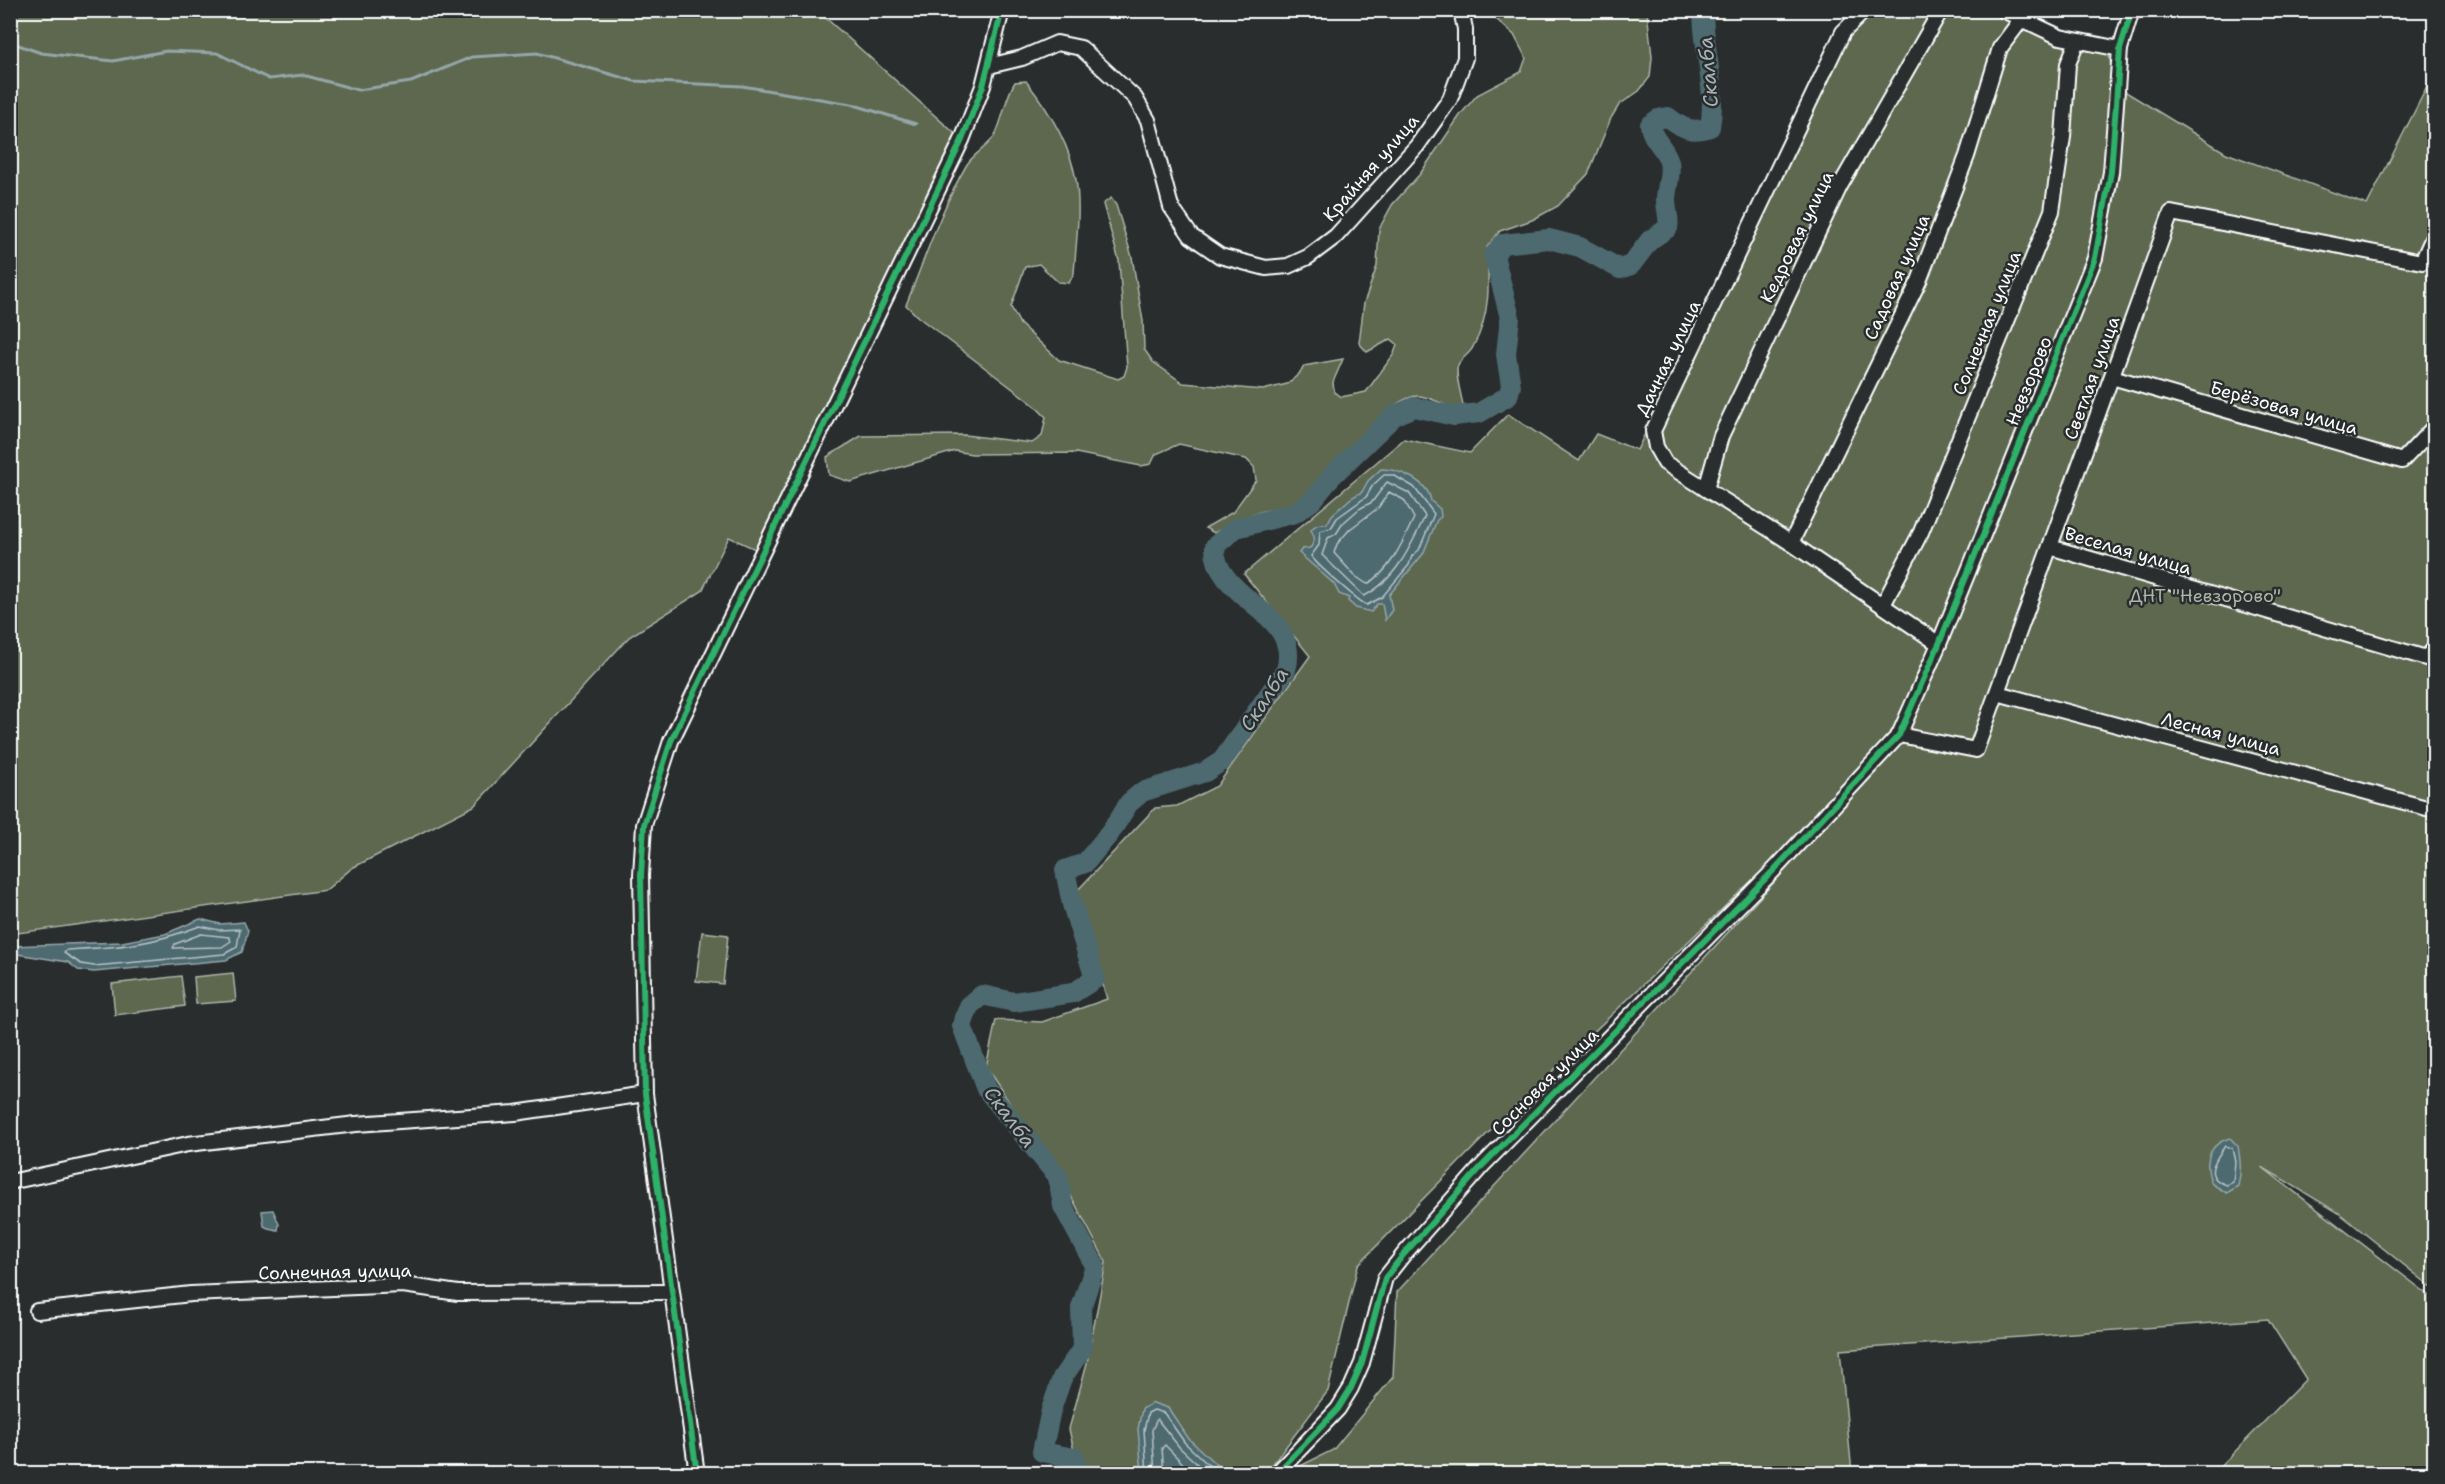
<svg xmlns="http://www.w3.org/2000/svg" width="2445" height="1484" font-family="'Shantell Sans',sans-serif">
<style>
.green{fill:#5d6850;stroke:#aeb4a8;stroke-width:1.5}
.water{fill:#4d6a70;stroke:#94a6a9;stroke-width:1.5}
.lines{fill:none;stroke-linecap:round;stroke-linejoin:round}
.shore{stroke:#b8c3c6;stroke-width:1.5}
.stream{stroke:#94a6a9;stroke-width:3}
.river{stroke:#4d6a70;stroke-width:20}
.minor-casing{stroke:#fff;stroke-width:18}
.minor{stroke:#2a2d2e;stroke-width:14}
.cycleway-casing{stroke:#2a2d2e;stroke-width:10}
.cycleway{stroke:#2db169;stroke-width:6}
.labels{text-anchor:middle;stroke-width:5;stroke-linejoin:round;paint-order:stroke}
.street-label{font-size:18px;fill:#fff;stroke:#2a2d2e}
.park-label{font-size:18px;fill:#aeb4a8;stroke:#2a2d2e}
.water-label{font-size:20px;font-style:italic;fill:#a6b4b8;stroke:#2a2d2e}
</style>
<rect width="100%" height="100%" fill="#2a2d2e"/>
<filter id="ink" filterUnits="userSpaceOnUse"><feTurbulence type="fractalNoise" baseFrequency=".0167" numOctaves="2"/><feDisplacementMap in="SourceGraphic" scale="12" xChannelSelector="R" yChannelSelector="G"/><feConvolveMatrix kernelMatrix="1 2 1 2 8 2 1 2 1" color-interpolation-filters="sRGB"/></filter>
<g filter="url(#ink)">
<!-- green -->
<g class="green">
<polygon points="10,11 818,11 962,140 764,553 729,537 702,591 629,637 474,806 352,868 326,890 11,934"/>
<path d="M 1487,11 L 1647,11 L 1652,57 L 1650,77 L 1639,91 L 1619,105 L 1611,118 L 1588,174 L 1558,206 L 1532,220 L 1500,231 L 1487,247 C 1489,283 1491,315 1473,347 C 1470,354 1461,358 1458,365 C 1454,374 1462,396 1463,406 L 1457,410 C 1446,406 1430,396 1418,396 C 1385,396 1329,478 1303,499 C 1289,509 1275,508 1260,512 C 1244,516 1228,526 1214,533 L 1205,528 L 1233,512 L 1256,480 L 1254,467 L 1246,459 L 1179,444 L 1156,454 L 1151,464 L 1141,466 L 1076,453 L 972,454 L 955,451 L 850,482 L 829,475 L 827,457 L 861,436 L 965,435 L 1032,443 L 1042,436 L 1046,417 L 1034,405 L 918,317 L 906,305 C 925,258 941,209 966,166 C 974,152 989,148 996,133 C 1004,116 1005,98 1015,82 L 1026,81 C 1048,109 1070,145 1076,180 C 1081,209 1076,244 1074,273 L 1069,283 L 1058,282 L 1039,264 L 1025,267 L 1011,307 L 1020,324 L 1059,360 L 1118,379 L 1124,376 L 1127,367 L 1119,261 L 1103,204 L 1111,198 L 1116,205 L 1132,257 L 1143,321 L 1144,349 L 1153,362 L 1183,383 L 1263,390 L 1287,384 L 1299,374 L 1304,366 L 1343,359 L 1333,382 L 1334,392 L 1341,397 L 1366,392 L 1394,354 L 1397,344 L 1391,339 L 1367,352 L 1359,343 L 1364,303 L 1377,266 L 1379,229 L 1392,205 L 1420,174 L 1461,114 L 1477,95 L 1521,72 L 1526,58 L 1514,35 Z"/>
<polygon points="1869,11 2008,11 2108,52 2116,86 2226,153 2367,205 2434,73 2434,1289 2339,1213 2262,1167 2434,1299 2434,1473 2214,1473 2306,1379 2268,1319 1840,1350 1852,1473 1286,1473 1333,1450 1393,1377 1397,1292 1902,743 1900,739 1487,1134 1358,1265 1328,1391 1266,1473 1079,1473 1069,1429 1087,1363 1106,1262 1072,1198 986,1067 996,1020 1042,1022 1107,999 1076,892 1155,808 1177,806 1217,786 1310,656 1244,574 1404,439 1470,453 1508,414 1579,461 1596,434 1637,450 1839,38"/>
<polygon points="702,932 728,935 723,984 696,981"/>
<polygon points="233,973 236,1001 196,1004 194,977"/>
<polygon points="181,976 185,1006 115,1015 112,984"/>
</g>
<!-- water -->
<g class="water">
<path d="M 1381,469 C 1399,469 1428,481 1431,501 L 1440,509 L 1441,517 L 1437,520 L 1423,554 L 1389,595 L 1392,610 L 1385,620 L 1382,604 L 1377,604 L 1371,612 L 1356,608 L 1348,601 L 1349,598 L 1339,594 L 1334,584 L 1299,553 L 1302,549 L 1310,548 C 1316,541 1315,537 1311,530 C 1315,524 1320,523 1327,524 L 1332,515 L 1351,498 L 1362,492 L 1368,481 Z"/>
<polygon points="200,919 220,924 244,922 248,931 242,952 226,960 94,972 78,970 68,962 11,953 11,946 122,942 165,934"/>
<path d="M 2230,1138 L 2238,1146 C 2240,1159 2242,1171 2238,1186 L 2227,1193 L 2212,1184 C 2204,1165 2206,1145 2230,1138 Z"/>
<polygon points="273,1210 279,1224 278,1230 268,1228 264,1226 262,1211"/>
<polygon points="1153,1403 1168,1408 1189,1439 1225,1473 1142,1473 1138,1429 1142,1409"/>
</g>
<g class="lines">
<!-- shore -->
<g class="shore">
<path d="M 1384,475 L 1393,475 L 1414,487 L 1434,514 L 1419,550 L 1412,556 L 1409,565 L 1382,597 L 1367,605 C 1359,602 1316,564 1311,556 L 1319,545 L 1320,531 L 1331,528 L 1337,518 L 1366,497 L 1373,485 Z"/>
<path d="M 1387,482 L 1409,493 L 1425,516 C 1411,546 1395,581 1364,596 L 1322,555 L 1328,538 L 1336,534 L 1343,523 L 1359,509 L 1372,502 Z"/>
<path d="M 1389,492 L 1404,500 L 1414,518 C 1404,539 1390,573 1367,584 L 1355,576 L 1334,553 L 1337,544 L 1350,529 L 1378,508 Z"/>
<path d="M 200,926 L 219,930 L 240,929 L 237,947 L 224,954 L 94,966 L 81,964 L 64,953 L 67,950 C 119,947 150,945 200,926 Z"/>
<polygon points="201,934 229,937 231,941 222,947 173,948 175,944"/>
<path d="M 2225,1146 L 2232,1148 L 2235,1162 L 2233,1182 L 2227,1185 C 2201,1177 2216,1159 2225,1146 Z"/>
<polyline points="1147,1474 1144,1430 1148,1413 1154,1410 1164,1413 1185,1443 1218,1474"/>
<polyline points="1155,1474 1152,1430 1157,1419 1180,1448 1208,1474"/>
<polyline points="1164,1474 1162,1448 1165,1445 1193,1474"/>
</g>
<!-- stream -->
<polyline class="stream" points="10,42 41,53 113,61 166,51 217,53 269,79 303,75 358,90 411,82 472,57 537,53 634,81 742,86 851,104 916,124"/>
<!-- river -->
<path class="river" d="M 1077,1474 L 1075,1458 L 1042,1452 L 1051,1410 L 1062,1378 L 1082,1349 L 1081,1308 L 1095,1266 L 1063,1206 L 1058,1177 L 986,1089 L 962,1026 L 969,1006 L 982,995 L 1014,1002 L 1073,993 L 1095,979 L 1072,904 L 1065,870 L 1085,863 L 1110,833 L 1129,803 L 1142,792 L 1205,772 L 1222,761 L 1286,670 C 1303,611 1213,600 1215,546 L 1236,528 L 1295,513 L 1312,501 L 1333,475 L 1395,415 L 1414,407 L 1454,416 L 1479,413 L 1508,396 L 1511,386 L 1506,354 L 1510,318 L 1494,255 L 1502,244 L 1549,239 L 1580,247 L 1620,269 L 1631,265 L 1650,240 L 1668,228 C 1670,217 1666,211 1666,200 C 1666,188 1672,174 1669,162 C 1666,148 1651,139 1650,125 L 1658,119 L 1668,117 C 1683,129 1692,133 1710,127 C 1717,90 1703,49 1703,10"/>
<!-- minor casing -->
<g class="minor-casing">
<g id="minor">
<polyline points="1865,10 1843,32 1653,431 1656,447 1665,463 1791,543 1939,644"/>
<polyline points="2003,10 2060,37 2120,49"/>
<polyline points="989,66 1022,58 1057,43 1081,48 1135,98 1148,120 1171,207 1191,236 1220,256 1266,268 1288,266 1308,257 1336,236 1417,146 1450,99 1465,58 1465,29 1461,10"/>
<polyline points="2112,377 2402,461 2434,427"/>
<polyline points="1706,489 1721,436 1840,186 1941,10"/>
<polyline points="1791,543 1919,281 1967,156 2000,48 2021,20"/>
<polyline points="2050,547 2426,658 2434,649"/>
<polyline points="1883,605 1921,532 2052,211 2063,137 2068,64 2077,41"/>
<polyline points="1997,693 2434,810"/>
<polyline points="1899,735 1976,750 2171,213 2422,262 2434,235"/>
<polyline points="10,1182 188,1144 356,1124 515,1113 645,1094"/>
<polyline points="37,1311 191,1294 403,1285 458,1293 671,1292"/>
<polyline points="697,1474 645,1094 641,875 644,825 671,741 962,140 983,86 1002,10"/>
<polyline points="1276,1474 1338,1409 1351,1388 1362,1363 1385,1278 1404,1254 1482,1166 1774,870 1899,735 1939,644 2095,258 2111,172 2120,49 2132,10"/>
</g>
</g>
<!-- minor -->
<use href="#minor" class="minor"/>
<!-- cycleway casing -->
<g class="cycleway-casing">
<g id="cycleway">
<polyline points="697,1474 645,1094 641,875 644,825 671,741 962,140 983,86 1002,10"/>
<polyline points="1276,1474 1338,1409 1351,1388 1362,1363 1385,1278 1404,1254 1482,1166 1774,870 1899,735 1939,644 2095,258 2111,172 2120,49 2132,10"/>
</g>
</g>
<!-- cycleway -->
<use href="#cycleway" class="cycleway"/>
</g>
</g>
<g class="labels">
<!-- street labels -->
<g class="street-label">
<text transform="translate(1371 168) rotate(-49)" y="6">Крайняя улица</text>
<text transform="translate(1797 237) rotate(-64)" y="6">Кедровая улица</text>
<text transform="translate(1897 277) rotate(-66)" y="6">Садовая улица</text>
<text transform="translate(1987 323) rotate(-68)" y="6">Солнечная улица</text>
<text transform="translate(1668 358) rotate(-64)" y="6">Дачная улица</text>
<text transform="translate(2092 378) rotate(-70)" y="6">Светлая улица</text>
<text transform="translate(2029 381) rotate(-68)" y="6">Невзорово</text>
<text transform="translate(2284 408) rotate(16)" y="6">Берёзовая улица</text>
<text transform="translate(2128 551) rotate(16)" y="6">Веселая улица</text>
<text transform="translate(2221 734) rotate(15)" y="6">Лесная улица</text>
<text transform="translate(1545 1082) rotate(-45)" y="6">Сосновая улица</text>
<text transform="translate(335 1272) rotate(-1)" y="6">Солнечная улица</text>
</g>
<!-- park labels -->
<g class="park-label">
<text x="2205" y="602">ДНТ "Невзорово"</text>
</g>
<!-- water labels -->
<g class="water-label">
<text transform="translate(1708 72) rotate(-95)" y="7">Скалба</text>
<text transform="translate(1264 699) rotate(-57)" y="7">Скалба</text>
<text transform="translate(1010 1117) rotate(53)" y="7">Скалба</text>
</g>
</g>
<!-- margin -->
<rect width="2445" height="1484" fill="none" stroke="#2a2d2e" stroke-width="36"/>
<rect x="18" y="18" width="2409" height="1448" fill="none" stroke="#fff" stroke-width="2" filter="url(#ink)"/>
</svg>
